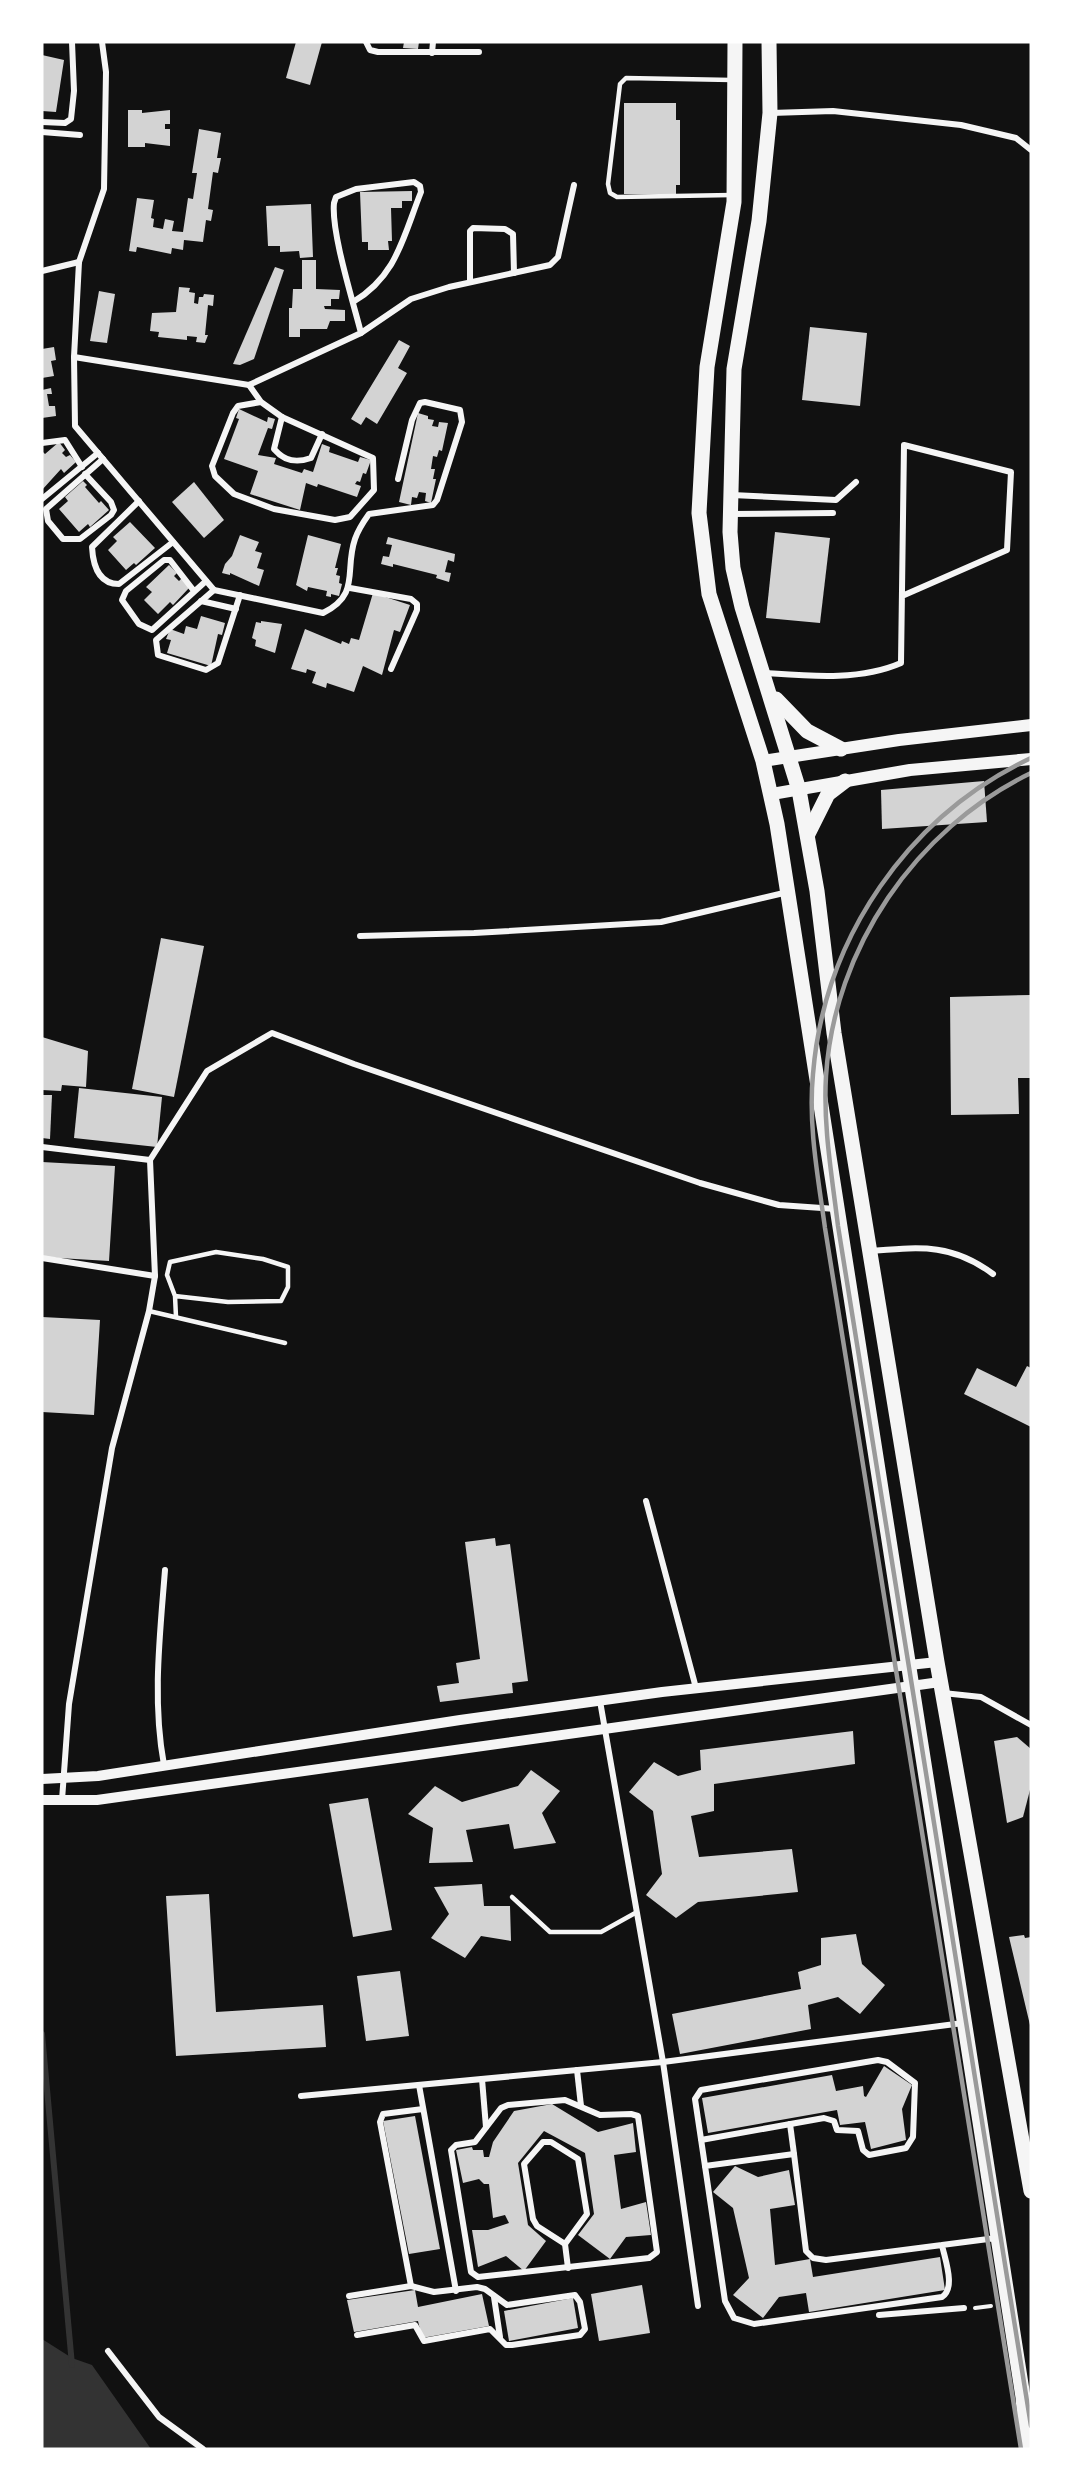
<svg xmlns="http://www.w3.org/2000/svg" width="1073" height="2491" font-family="'Roboto Condensed',sans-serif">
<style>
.water{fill:#333}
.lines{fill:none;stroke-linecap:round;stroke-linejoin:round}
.stream{stroke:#333;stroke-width:6}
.building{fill:#d3d3d3}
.path{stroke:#f5f5f5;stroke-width:4}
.service{stroke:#f5f5f5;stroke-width:4.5}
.minor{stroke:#f5f5f5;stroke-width:6}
.tertiary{stroke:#f5f5f5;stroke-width:10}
.secondary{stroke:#f5f5f5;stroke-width:12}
.primary{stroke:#f5f5f5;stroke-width:15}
.rail{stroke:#9a9a9a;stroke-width:4.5}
</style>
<rect width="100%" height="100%" fill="#111"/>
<!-- water -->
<polygon class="water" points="42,2339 72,2358 92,2365 151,2449 42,2449"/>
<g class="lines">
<!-- stream -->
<polyline class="stream" points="42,2034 72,2365"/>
</g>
<!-- building -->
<g class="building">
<polygon points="296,42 322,42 310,85 286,78"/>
<polygon points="404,42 419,42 418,49 403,48"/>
<polygon points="42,55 64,60 56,112 42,111"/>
<polygon points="624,103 676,103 676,120 680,120 680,185 676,185 676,195 624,194"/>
<polygon points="128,110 142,110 142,113 170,110 170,124 165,124 165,129 170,129 170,146 145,143 145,147 128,147"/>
<polygon points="199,129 221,133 217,158 221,158 218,173 213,172 208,209 213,210 211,221 206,220 203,242 184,240 183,250 172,248 171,254 137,247 136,252 129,251 137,198 154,200 151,218 154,219 153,227 163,229 165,219 174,221 172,231 183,232 188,198 193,199 197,173 192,173"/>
<polygon points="412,191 412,201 402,201 402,208 391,208 392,241 388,241 389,250 368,250 368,242 362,242 360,192"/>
<polygon points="311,204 313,257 300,258 299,251 280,252 280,246 268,246 266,206"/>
<polygon points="302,260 316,260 316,289 340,290 339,299 331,299 331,306 324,306 325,309 345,310 345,321 330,321 327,329 300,329 300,337 289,337 289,308 292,308 293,289 302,289"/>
<polygon points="275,267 284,270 254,359 240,365 233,364"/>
<polygon points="179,287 190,288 189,292 195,293 194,303 198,304 199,297 203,297 204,294 214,295 213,306 208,305 205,335 208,335 205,343 196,342 197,337 187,336 187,340 158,337 159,332 150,331 152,313 176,312"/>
<polygon points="99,291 115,294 107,343 90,341"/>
<polygon points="810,327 867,333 860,406 802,400"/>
<polygon points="399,340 410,346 398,368 407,373 377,424 366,417 361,425 351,419"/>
<polygon points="54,347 56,360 51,361 54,376 42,378 42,349"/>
<polygon points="51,388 52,394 47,394 49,406 55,406 56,416 42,418 42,390"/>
<polygon points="239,409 267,422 268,417 275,419 272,429 268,428 258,455 276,458 274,464 302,473 304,469 313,472 322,444 330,447 329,452 358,462 360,457 371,460 366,474 363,473 360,482 357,481 355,484 361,486 357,497 318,484 317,487 306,483 300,510 250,494 258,471 224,459 239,419 236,418"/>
<polygon points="418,413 428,416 428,419 434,420 432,426 438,427 439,422 448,423 442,451 439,450 437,457 433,456 431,469 435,469 433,479 436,479 431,503 425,501 426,493 419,492 417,498 412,497 411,505 399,502"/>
<polygon points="59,442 65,450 62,453 66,457 70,455 76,462 64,473 61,469 42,490 42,451 45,454"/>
<polygon points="83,481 87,485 85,487 99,503 101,501 109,510 90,527 88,524 79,532 59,509 68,501 65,497"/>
<polygon points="194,482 224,520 204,538 172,502"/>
<polygon points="130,522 155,548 136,565 134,563 126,570 108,550 117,541 113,537"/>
<polygon points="775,532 830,538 820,623 766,618"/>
<polygon points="240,535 259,542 255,551 262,553 257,568 264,570 259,586 230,573 230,575 222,573 225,564 232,556"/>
<polygon points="308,535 341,544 335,568 338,568 336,575 340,576 339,583 342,584 339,596 331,594 331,597 326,596 327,591 308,587 307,591 296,585"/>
<polygon points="388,537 455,554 454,562 448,560 445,572 451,573 449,582 436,578 437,575 393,564 393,567 381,564 383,556 389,557 392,545 386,544"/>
<polygon points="169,565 177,573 174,576 179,581 182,578 189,588 173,605 170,602 158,614 144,600 152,592 146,587"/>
<polygon points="373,593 410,605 400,632 394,630 382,675 363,666 354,692 327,683 326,688 312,683 316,672 307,669 306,673 291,669 305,629 341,644 342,641 349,644 351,638 359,640"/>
<polygon points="201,616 225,623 222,635 218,634 211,666 167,653 171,640 166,639 170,629 184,634 186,626 197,629"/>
<polygon points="261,621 282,624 275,653 255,646 256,640 252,638 256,622 261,623"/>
<polygon points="984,781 987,822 882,829 881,790"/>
<polygon points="161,938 204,946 174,1097 132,1089"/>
<polygon points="1031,995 1031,1078 1018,1078 1019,1114 951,1115 950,997"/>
<polygon points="42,1037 88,1051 86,1087 62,1085 61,1091 42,1090"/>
<polygon points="79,1088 162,1097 157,1147 74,1138"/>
<polygon points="42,1095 52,1095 50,1139 42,1138"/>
<polygon points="42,1162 115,1166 109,1261 42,1257"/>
<polygon points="42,1317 100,1320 94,1415 42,1412"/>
<polygon points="1027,1366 1031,1368 1031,1427 964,1394 977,1368 1016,1387"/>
<polygon points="495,1538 496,1546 510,1544 528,1681 512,1683 513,1693 440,1702 437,1686 459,1683 456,1663 480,1659 465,1542"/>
<polygon points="853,1731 855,1764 714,1784 714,1811 691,1816 699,1857 792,1849 798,1892 698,1902 676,1918 646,1895 662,1874 653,1811 629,1792 654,1762 678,1776 701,1770 700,1750"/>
<polygon points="1017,1737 1031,1749 1031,1786 1023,1817 1007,1823 994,1741"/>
<polygon points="531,1770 560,1791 542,1813 556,1843 514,1849 509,1824 466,1830 473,1862 429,1863 433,1828 408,1814 435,1786 462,1802 518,1786"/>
<polygon points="368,1798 392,1930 353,1937 329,1804"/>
<polygon points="482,1884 484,1906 510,1906 511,1941 481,1936 465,1958 431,1938 449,1914 434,1887"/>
<polygon points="209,1894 216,2012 323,2005 326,2047 176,2056 166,1896"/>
<polygon points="856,1934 862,1964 885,1985 860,2014 838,1997 808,2005 811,2029 680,2054 672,2014 801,1989 798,1972 821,1965 821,1938"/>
<polygon points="1024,1935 1025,1938 1031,1937 1030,2025 1009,1937"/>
<polygon points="400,1971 409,2036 366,2041 357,1976"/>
<polygon points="884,2066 912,2085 902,2109 906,2140 871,2149 865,2122 840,2125 837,2110 708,2133 702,2098 832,2075 836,2091 863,2086 864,2096 866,2097"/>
<polygon points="552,2104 598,2132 633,2123 636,2152 614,2155 621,2209 646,2202 651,2235 626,2237 610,2259 578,2235 594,2214 585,2153 544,2131 518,2163 528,2225 546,2241 524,2271 506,2256 478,2267 472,2230 488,2230 509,2223 505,2215 493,2218 489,2184 484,2184 479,2179 463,2183 456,2150 472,2147 473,2150 483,2150 484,2157 489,2157 493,2142 514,2111"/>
<polygon points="415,2116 440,2249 409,2254 383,2121"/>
<polygon points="735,2166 758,2177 789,2170 795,2205 770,2209 775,2265 810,2259 813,2277 940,2257 945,2290 809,2312 806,2293 779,2297 763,2318 733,2295 749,2278 733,2208 713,2192"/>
<polygon points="642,2285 650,2333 599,2341 591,2294"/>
<polygon points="415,2290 418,2307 482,2294 489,2326 422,2338 418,2321 354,2332 347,2300"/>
<polygon points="573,2298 578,2328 509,2341 504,2311"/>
</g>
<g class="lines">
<!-- path -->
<polyline class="path" points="975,2308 991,2306"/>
<!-- service -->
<g class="service">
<polyline points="732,195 617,197 610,193 608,184 620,84 626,78 732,80"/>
<polyline points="175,1296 228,1302 281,1301 288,1287 288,1267 263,1259 216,1252 170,1262 167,1275 175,1296 176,1317"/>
<polyline points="149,1311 285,1343"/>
<polyline points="512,1897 550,1932 601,1932 637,1912"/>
</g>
<!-- minor -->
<g class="minor">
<path d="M 102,42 L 106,72 L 104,189 L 79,262 L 74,357 L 75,426 L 214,590 L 323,613 C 361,594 344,571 355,539 C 358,530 364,521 369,514 L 433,505 L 437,500 L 462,422 L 460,410 L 425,402 L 420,403 L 412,420 L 398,479"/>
<polyline points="366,42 370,50 378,52 479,52"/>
<polyline points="432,53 433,42"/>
<polyline points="771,113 833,111 961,125 1016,138 1031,150"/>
<polyline points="42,122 65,123 71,119 74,91 72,42"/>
<polyline points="42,132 80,135"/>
<polyline points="42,271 79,262"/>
<polyline points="470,282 470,231 473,228 505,229 513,234 514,273"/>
<polyline points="361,333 411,299 449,287 550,265 558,257 574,185"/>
<path d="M 74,357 L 249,385 L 361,333 C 353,301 331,232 334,203 L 336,197 L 356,189 L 414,182 L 420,186 L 421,192 C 403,237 397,276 353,302"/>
<polyline points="249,385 261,402 282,417 373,458 374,490 350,517 335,520 274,509 234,494 215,476 212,466 233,413 238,406 261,402"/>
<path d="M 282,417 L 274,449 C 285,462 297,463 311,458 L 322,434"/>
<polyline points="42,443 65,440 82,467"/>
<polyline points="85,474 111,502 114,510 111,515 80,539 63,539 48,521 46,509 103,459"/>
<polyline points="732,495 836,500 856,482"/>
<polyline points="42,499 98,453"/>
<path d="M 139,501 L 92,547 C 93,565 98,584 119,584 L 173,542"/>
<polyline points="731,514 833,513"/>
<polyline points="350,588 411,599 417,604 417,610 391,669"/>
<polyline points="214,590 156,640 158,655 206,670 218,663 240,595"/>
<polyline points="194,591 170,560 164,560 126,591 122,600 139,624 152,630 206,581"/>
<polyline points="201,601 236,609"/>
<path d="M 765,673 C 809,676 860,681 901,663 L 904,445 L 1011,472 L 1007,550 L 902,596"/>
<polyline points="360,936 474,933 661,922 788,892"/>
<polyline points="42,1147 150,1160 155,1276 149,1311 112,1448 69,1704 62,1800"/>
<polyline points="150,1160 207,1071 272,1033 354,1064 700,1183 779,1205 836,1209"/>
<path d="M 871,1251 C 920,1247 952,1243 993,1274"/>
<polyline points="42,1258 155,1276"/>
<polyline points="646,1501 696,1688"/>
<polyline points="943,1693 981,1697 1031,1725"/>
<polyline points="600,1701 663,2062 698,2306"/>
<path d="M 164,1765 C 152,1701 160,1635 165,1570"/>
<polyline points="577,2070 581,2106"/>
<polyline points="482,2079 486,2127"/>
<polyline points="419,2085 456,2291"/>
<polyline points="301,2096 663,2062 963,2023"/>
<polygon points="565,2100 600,2115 631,2114 638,2116 657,2252 649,2258 478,2277 471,2272 451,2150 456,2145 475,2142 501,2108 508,2105"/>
<polyline points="790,2124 794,2154"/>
<polyline points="701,2140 824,2118 834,2121 837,2130 858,2131 863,2150 869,2155 906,2148 913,2137 915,2083 887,2062 878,2060 701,2090 695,2099 705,2166"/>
<polygon points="543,2142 551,2142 578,2159 587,2214 565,2244 537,2226 533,2219 524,2164"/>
<polyline points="565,2244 568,2268"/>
<path d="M 942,2245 C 945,2260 956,2288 942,2297 L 754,2324 L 734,2318 L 725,2301 L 705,2166 L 794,2154 L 806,2251 L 813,2258 L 826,2260 L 996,2238"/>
<polyline points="411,2286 380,2122 383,2114 423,2109"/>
<polyline points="349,2296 411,2286 434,2292 477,2287 485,2289 507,2305 575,2295 580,2302 585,2329 580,2335 512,2345 506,2345 490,2329 424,2341 415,2325 357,2335"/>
<polyline points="494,2297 500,2337"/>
<polyline points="879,2315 964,2308"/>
<polyline points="108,2351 159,2417 203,2449"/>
</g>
<!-- tertiary -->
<g class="tertiary">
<polyline points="42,1779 98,1776 460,1720 662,1692 937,1662"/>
<polyline points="42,1800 97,1800 940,1682"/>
</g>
<!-- secondary -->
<g class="secondary">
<polyline points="763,761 899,740 1031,725"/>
<polyline points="772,794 910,770 1031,759"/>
</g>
<!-- primary -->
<g class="primary">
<polyline points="735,42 734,202 707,367 699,513 709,594 763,761 777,824 1023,2397 1027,2449"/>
<polyline points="769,42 770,113 759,221 734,369 730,532 733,568 742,607 799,790 817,891 834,1033 937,1662 1031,2191"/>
<polyline points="776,699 807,731 841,749"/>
<polyline points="808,834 828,794 845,781"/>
</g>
<!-- rail -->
<g class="rail">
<path d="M 1031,773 C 915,829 834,949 826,1076 C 823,1127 832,1176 838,1226 L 1031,2426"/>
<path d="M 1021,2449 L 825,1228 C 818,1177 808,1125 813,1074 C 824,938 908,816 1031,758"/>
</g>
</g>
<!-- border -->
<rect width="1073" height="2491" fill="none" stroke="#ffffff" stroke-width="87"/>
</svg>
